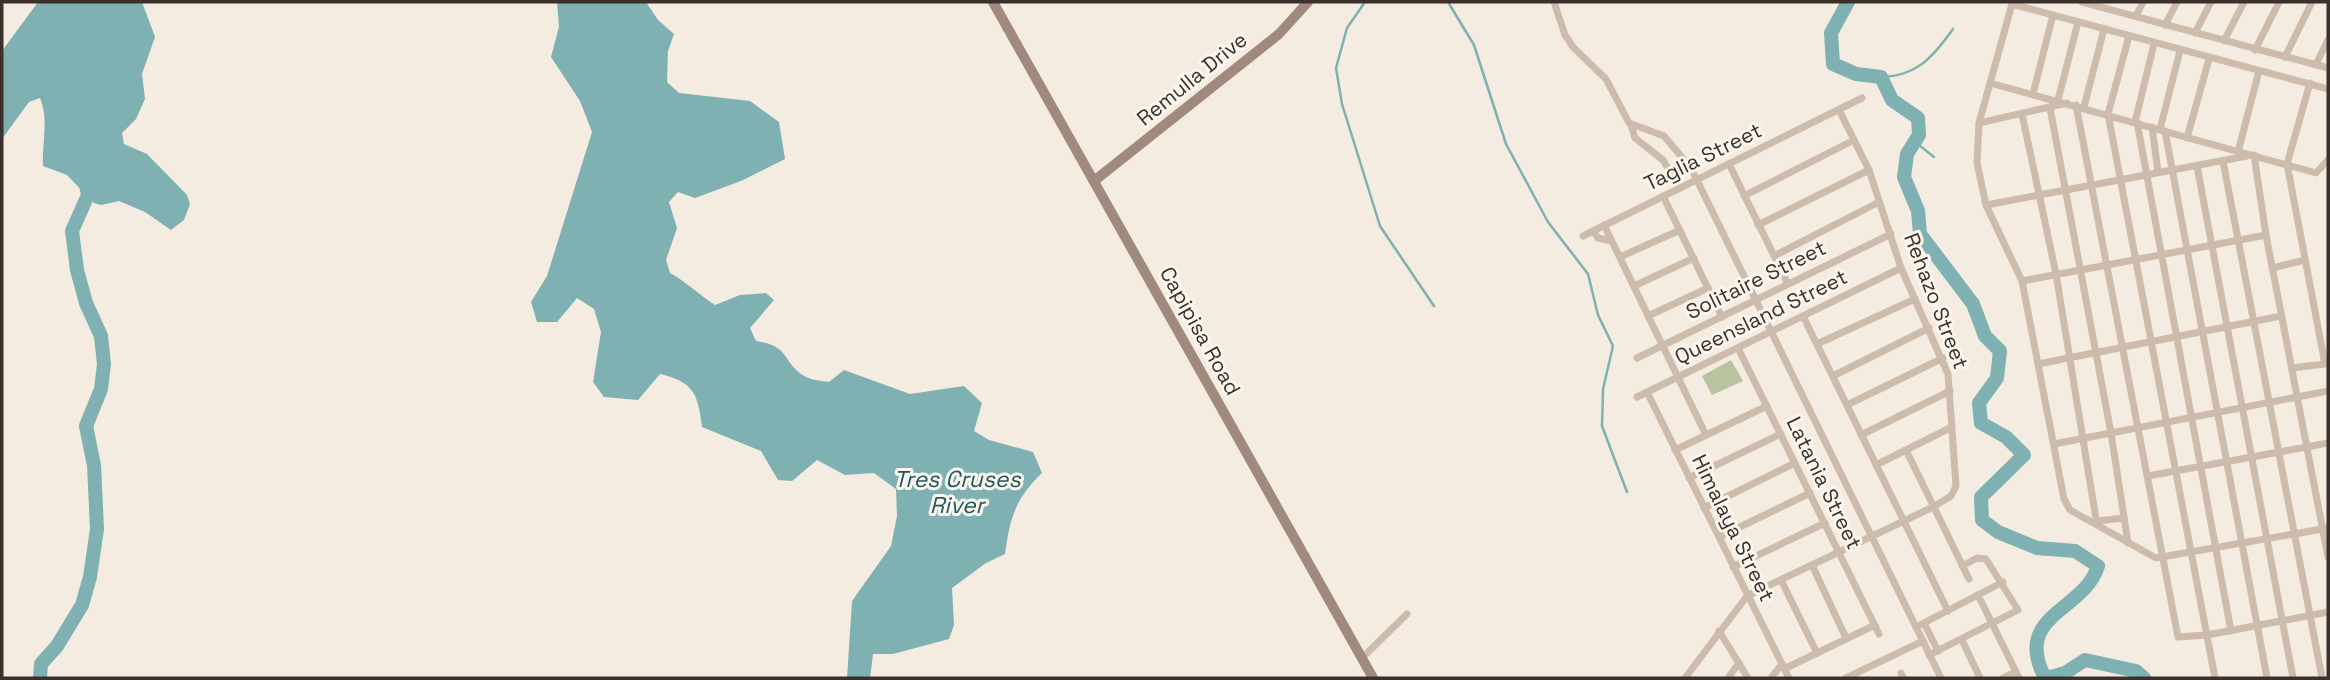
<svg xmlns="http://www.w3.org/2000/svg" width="2330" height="680" font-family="'Space Grotesk',sans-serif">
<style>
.green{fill:#b8c4a0}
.water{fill:#7fb0b2}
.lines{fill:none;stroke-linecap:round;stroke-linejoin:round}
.stream{stroke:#7fb0b2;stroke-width:2.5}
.river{stroke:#7fb0b2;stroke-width:14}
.street{stroke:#cdbbac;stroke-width:7}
.secondary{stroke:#a18a7d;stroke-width:10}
.labels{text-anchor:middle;stroke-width:6;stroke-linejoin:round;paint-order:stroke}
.street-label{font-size:21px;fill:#3b302b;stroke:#fbf5ee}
.water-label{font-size:23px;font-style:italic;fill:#1f5a5e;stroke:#fbf5ee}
</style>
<rect width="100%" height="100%" fill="#f4ebe1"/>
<!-- green -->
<polygon class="green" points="1731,360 1743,381 1712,395 1702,376"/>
<!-- water -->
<g class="water">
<path d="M 38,2 L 142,2 L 155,37 L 142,74 L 145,99 L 136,119 L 122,133 L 124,144 L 147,154 L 187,195 L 190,204 L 184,220 L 171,230 L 145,212 L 119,201 L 101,205 L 94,203 L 67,175 L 43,166 C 42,142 49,120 40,98 L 29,102 L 2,139 L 2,51 Z"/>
<path d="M 557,2 L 646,2 L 658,20 L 674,34 L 668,51 L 667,82 L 679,93 L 750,101 L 779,122 L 785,159 L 741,181 L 695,198 L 678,192 L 669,202 L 677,228 L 666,260 L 670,273 C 687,282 699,295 715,305 L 740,295 L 766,293 L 774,300 L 750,328 L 756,341 C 792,346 781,363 806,377 C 812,380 822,381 829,382 L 844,370 L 910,394 L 964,386 L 982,403 L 974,431 L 989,440 L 1033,452 L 1042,473 C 1015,499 1010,518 1005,554 L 986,563 L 952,588 L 954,625 L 949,639 L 893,654 L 873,654 L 870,678 L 847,678 L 852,601 L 891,546 L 897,516 L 896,489 L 874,473 L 845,475 L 817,460 L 792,481 L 778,480 L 761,451 L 702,427 C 698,394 694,382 660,374 L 638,400 L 604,397 L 593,382 L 601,332 L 594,309 L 577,298 L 557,322 L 537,322 L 531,302 L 547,276 L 592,132 L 580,101 L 551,57 L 559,27 Z"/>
</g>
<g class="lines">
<!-- stream -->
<g class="stream">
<polyline points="1365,2 1347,28 1336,68 1342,104 1380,226 1434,306"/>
<polyline points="1448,2 1474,45 1506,144 1548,222 1588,274 1598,315 1613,346 1603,389 1602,426 1627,492"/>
<path d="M 1881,77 C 1917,76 1933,57 1953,29"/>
<polyline points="1915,142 1934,157"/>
</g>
<!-- river -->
<g class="river">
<path d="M 1848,2 L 1831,33 L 1833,64 L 1856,74 L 1881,77 L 1892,100 L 1918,118 L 1919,135 L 1907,154 L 1904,177 L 1918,211 L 1920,234 L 1973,304 L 1985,336 L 2000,351 L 1997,378 L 1979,403 L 1981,423 L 2006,437 L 2024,455 L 1981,497 L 1982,520 L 1998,532 L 2037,548 L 2075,551 L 2098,566 C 2084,612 2012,614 2045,678"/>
<polyline points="40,678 41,664 57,646 82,605 90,577 97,529 94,465 86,426 101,389 104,364 101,336 86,303 77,270 72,231 88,195 85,179"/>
<polyline points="2047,678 2065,673 2085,660 2136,671 2144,678"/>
</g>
<!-- street -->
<g class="street">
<polyline points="1554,2 1565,35 1573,47 1606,79 1629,123 1664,136 1691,168 1941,678"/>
<polyline points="2082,2 2328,68"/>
<polyline points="2136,16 2143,2"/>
<polyline points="2165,25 2177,2"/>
<polyline points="2195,33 2211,2"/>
<polyline points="2129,36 2108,114 2215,678"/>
<polyline points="2224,41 2244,2"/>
<polyline points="2255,50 2279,2"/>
<polyline points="2285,57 2312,2"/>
<polyline points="2316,64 2328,40"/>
<polyline points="1990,83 2316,173 2328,160"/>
<polyline points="2328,89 2012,4 1979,123 1977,163 1986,205 2022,281 2064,499 2070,510 2156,558 2328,528"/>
<polyline points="2033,94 2053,15"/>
<polyline points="2058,100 2078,22"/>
<polyline points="2076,105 2178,637 2207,635 2328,612"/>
<polyline points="2084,107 2104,29"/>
<polyline points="2050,108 2111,433 2128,543"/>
<polyline points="2022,114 2056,274 2097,525"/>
<polyline points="2135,122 2154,44"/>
<polyline points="2137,122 2231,631"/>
<polyline points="1979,123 2067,103"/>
<polyline points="1631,125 1635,138 1663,160 1680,188"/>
<polyline points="2152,127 2158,172"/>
<polyline points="2160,129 2180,51"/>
<polyline points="2165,131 2267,678"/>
<polyline points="2187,138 2209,59"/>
<polyline points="2238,152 2259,71"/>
<polyline points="2254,155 2266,235 2328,557"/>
<polyline points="2223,161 2322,678"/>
<polyline points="1729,164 1788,284"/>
<polyline points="2197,166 2293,678"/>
<polyline points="1663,196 1722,317"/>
<polyline points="1744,196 1854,140"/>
<polyline points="1986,205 2247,156"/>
<polyline points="1604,225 1706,435"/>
<polyline points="1758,225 1869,170"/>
<polyline points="1593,231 1598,238 1611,241"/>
<polyline points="1583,236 1862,98"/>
<polyline points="1774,256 1879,202"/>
<polyline points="1620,257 1680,230"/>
<polyline points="2272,268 2305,260"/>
<polyline points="2022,281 2266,235"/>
<polyline points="1634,286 1694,258"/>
<polyline points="1648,316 1708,288"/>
<polyline points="1803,316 1948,611"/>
<polyline points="1817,344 1915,299"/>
<polyline points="1738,348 1879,634"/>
<polyline points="1637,358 1891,234"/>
<polyline points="2038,364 2281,316"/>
<polyline points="2292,368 2325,364 2287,164 2310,83"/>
<polyline points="1833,376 1929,328"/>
<polyline points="1647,392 1789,678"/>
<polyline points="1637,397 1901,268"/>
<polyline points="1847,405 1943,358"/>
<polyline points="1861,435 1950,391"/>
<polyline points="2054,444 2328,391"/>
<polyline points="1675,450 1767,406"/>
<polyline points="1906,450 1969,579"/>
<polyline points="1876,465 1952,427"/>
<polyline points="2148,476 2328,443"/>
<polyline points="1689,478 1781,434"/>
<polyline points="1704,508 1795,463"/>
<polyline points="2097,521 2124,518"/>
<polyline points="1719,537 1810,493"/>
<polyline points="1812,565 1846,638"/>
<polyline points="1733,567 1825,523"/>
<polyline points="1781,580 1817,653"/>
<polyline points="1978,595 2019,678"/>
<polyline points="1924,623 1938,651"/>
<polyline points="1916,627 2003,582"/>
<polyline points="1719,631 1748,678"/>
<polyline points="1962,640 1980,678"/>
<polyline points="1929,655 2018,610 1986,559 1977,558 1962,566"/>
<polyline points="1362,658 1407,614"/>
<polyline points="1784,669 1875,625"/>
<polyline points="1901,673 1903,678"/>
<polyline points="1685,678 1747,596 1933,507 1951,496 1956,486 1948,374 1901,268 1869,170 1839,110"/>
<polyline points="1728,678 1739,663"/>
<polyline points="1771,678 1782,664"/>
<polyline points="1846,678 1923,641"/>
<polyline points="2003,678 2016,672"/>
</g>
<!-- secondary -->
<g class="secondary">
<polyline points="993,2 1373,678"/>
<polyline points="1094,181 1279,34 1308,2"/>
</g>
</g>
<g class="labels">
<!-- street labels -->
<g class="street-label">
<text transform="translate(1192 79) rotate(-39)" y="7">Remulla Drive</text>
<text transform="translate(1703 157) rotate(-26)" y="7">Taglia Street</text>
<text transform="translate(1756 280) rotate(-26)" y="7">Solitaire Street</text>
<text transform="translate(1936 301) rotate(69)" y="7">Rehazo Street</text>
<text transform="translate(1761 317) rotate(-26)" y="7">Queensland Street</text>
<text transform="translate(1200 331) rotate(61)" y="7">Capipisa Road</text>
<text transform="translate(1824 483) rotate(64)" y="7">Latania Street</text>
<text transform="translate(1733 528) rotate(64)" y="7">Himalaya Street</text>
</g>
<!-- water labels -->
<g class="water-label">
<text x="957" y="487">Tres Cruses<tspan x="957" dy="26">River</tspan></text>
</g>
</g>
<!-- border -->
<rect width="2330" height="680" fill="none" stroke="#3b302b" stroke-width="7"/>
</svg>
